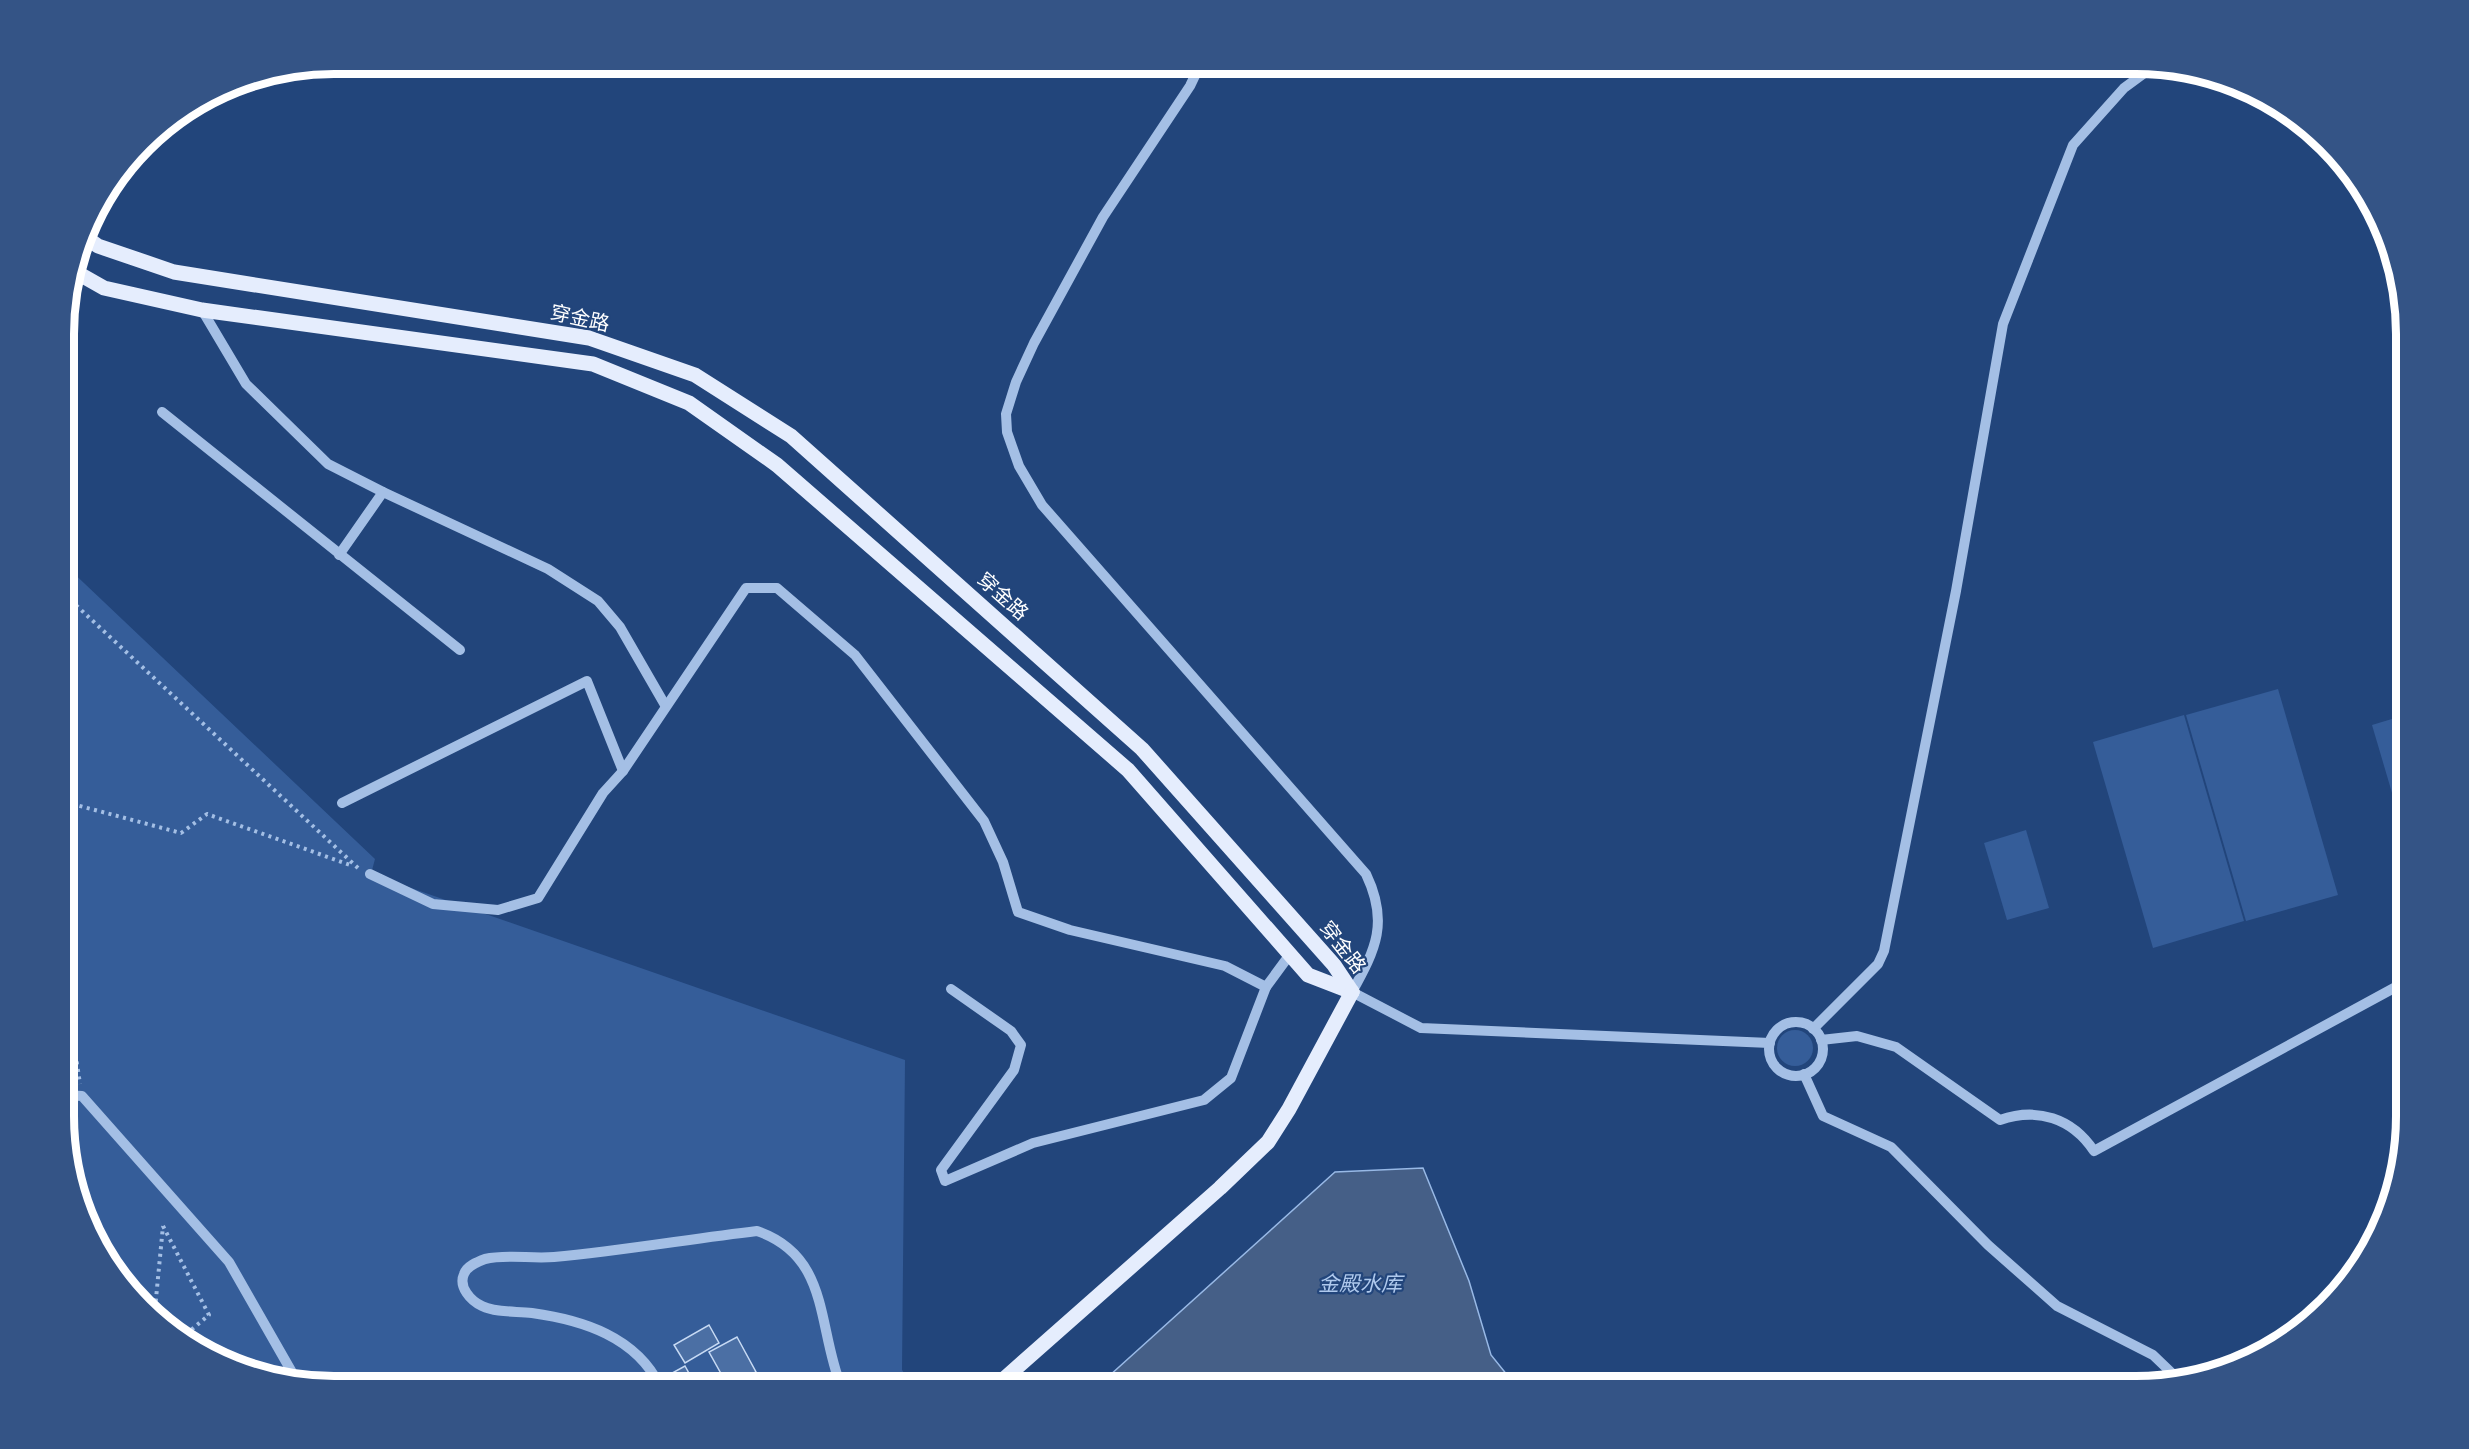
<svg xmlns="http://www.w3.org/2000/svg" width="2469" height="1449" font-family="Karla,'Noto Sans SC',sans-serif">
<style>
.green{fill:#355d99}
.water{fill:#455f87;stroke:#98b9e6;stroke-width:1.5}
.building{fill:#4b6fa4;stroke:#c7daf4;stroke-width:1.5}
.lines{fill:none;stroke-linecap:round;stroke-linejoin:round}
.path{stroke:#a4bfe5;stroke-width:4;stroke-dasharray:3 4.5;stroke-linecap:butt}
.minor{stroke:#a4bfe5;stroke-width:10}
.major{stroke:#e5edfd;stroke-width:15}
.labels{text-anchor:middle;stroke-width:4.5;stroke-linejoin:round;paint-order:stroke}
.street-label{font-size:20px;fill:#fff;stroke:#22457b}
.water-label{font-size:21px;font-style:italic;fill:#afc9ed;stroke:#22457b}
.rim{fill:none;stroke:#fff;stroke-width:8}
</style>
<rect width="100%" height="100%" fill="#22457b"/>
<!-- green -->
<g class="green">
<polygon points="65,565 375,859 371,874 905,1060 902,1370 913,1386 334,1386 263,1377 198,1350 108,1265 65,1150"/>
<polygon points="2278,689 2338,895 2246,921 2186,715"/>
<polygon points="2184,715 2244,921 2153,948 2093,742"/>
<polygon points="2405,715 2405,800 2395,803 2372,725"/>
<polygon points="2026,830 2049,908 2007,920 1984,843"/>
<circle cx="1795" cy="1048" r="18"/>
</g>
<!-- water -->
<polygon class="water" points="1423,1168 1469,1281 1491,1355 1516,1386 1098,1386 1335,1172"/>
<!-- building -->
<g class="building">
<polygon points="709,1325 719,1343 685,1363 674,1345"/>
<polygon points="737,1337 756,1372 728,1386 709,1352"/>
<polygon points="685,1366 696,1386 668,1386 663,1378"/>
</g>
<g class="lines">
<!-- path -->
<g class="path">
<polyline points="65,595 359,869"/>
<polyline points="65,802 181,833 207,814 353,866"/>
<polyline points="65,1023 71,1023 80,1084"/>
<polyline points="163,1226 209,1315 185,1335 187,1339"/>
<polyline points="155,1309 163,1226"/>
</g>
<!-- minor -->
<g class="minor">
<path d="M 1201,63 L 1190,86 L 1103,217 L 1034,343 L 1016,382 L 1006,414 L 1007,432 L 1019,466 L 1042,505 L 1366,874 C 1389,922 1376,949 1352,992 L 1421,1028 L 1770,1043"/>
<polyline points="202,310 246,384 328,464 383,492 548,569 598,601 620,627 665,705"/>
<polyline points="162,412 460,650"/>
<polyline points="339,555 383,492"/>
<polyline points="342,803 587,681 623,771"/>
<polyline points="370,874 433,904 498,910 538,898 603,793 623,771 746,588 777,588 855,655 984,821 1003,862 1018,912 1070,930 1225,966 1266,987 1291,953"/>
<polyline points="951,989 1011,1031 1021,1045 1014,1070 941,1170 945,1181 1033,1143 1204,1100 1231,1078 1266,987"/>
<circle cx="1796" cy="1049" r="27"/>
<polyline points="1813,1029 1878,964 1884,951 1956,591 2003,324 2073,145 2124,88 2154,66"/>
<path d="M 1821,1040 L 1857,1036 L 1896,1047 L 2000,1120 C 2037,1107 2072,1118 2094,1151 L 2405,982"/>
<polyline points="1804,1074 1823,1116 1891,1147 1988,1245 2057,1306 2153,1355 2177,1378"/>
<polyline points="65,1095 82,1096 229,1262 297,1381"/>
<path d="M 660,1386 C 636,1337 583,1320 532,1313 C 516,1311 497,1313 482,1306 C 471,1301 458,1287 464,1274 C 467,1266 477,1262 485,1259 C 507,1254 531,1259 554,1257 C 621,1251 689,1239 757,1231 C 830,1256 817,1326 841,1386"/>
</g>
<!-- major -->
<g class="major">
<polyline points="84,236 98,246 174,272 589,338 695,375 791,436 1142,749 1334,965 1352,992"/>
<polyline points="74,271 104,288 202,310 593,364 689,403 777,465 1128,770 1308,975 1352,992"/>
<polyline points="996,1386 1220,1188 1268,1142 1289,1109 1352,992"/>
</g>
</g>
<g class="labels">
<!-- street labels -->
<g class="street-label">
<text transform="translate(580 318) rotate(12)" y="7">穿金路</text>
<text transform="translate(1003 596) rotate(42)" y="7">穿金路</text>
<text transform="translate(1343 947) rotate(52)" y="7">穿金路</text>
</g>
<!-- water labels -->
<g class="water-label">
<text x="1360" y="1291">金殿水库</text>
</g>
</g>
<!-- crop -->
<path d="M0 0H2469V1449H0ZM334 74H2136A260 260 0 0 1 2396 334V1116A260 260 0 0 1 2136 1376H334A260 260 0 0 1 74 1116V334A260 260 0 0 1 334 74Z" fill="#345486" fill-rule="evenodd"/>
<path class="rim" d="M334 74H2136A260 260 0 0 1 2396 334V1116A260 260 0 0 1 2136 1376H334A260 260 0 0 1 74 1116V334A260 260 0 0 1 334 74Z"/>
</svg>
